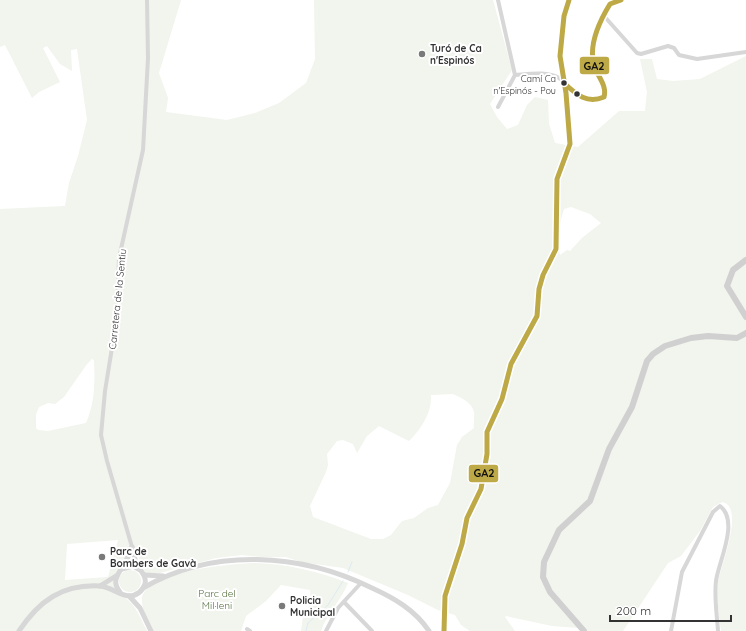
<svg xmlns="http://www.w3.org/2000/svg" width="746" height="631" font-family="Quicksand,sans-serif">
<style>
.green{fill:#f1f5ed;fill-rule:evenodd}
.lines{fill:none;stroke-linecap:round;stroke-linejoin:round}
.stream{stroke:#ddebf3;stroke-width:1}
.minor{stroke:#d7d7d7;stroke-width:4}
.tertiary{stroke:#d7d7d7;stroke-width:5}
.secondary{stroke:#d0d0d0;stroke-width:6}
.bus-1-casing{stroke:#fff;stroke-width:8}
.bus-1{stroke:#bea947;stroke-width:5}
.poi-dot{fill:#7a7a7a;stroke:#fff;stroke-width:1.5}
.bus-dot{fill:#333;stroke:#fff;stroke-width:1.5}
.labels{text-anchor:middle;stroke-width:4;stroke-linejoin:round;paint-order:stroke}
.bus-label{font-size:9px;fill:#333;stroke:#fff;text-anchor:end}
.poi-label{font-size:10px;font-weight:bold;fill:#333;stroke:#fff;text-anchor:start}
.street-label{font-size:10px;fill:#333;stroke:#fff}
.park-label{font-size:10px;fill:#56703f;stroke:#fff}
.line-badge{stroke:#fff;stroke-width:1.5}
.pale-badge-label{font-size:11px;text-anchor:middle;font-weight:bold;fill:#111}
</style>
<rect width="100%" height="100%" fill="#fff"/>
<!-- green -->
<g class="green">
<path d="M 0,0 L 181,0 L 159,73 L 168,98 L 166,112 L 227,120 L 255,113 L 279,103 L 306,83 L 315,59 L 314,0 L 493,0 L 512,70 L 490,104 L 497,117 L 507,129 L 518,125 L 527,105 L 535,97 L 548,100 L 549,124 L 555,143 L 578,147 L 619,111 L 645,111 L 647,92 L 640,59 L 652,59 L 657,79 L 673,81 L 700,79 L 746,56 L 746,631 L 721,631 C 719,616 716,597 718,582 C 720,568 746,506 722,502 L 713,507 L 700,531 L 681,556 L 668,563 L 623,631 L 584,631 L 579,628 L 552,626 L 506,616 L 505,617 L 515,631 L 470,631 L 461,625 L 455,615 L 438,610 L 408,595 L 343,568 L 301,562 L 286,557 L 262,557 L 242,555 L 216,558 L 160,573 L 146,574 L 133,545 L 122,562 L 113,590 C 135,602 136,609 147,631 L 0,631 L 0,209 L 65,206 L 69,183 L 78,156 L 87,120 L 77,49 L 71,50 L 72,71 L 60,64 L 47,46 L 43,48 L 60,82 L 39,92 L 32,98 L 5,45 L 0,47 ZM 571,207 L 590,214 L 601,223 L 582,238 L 570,251 L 567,250 L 560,255 C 556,238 559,226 564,209 ZM 92,359 L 94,360 C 95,382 95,403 86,423 L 48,431 L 38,430 L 36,428 L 36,414 L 39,407 L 48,403 L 55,404 L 64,397 L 87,364 ZM 453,394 C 461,398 472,402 474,412 C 475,417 473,423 474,428 L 462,437 L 457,445 L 450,483 L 438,505 L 428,508 L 414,518 L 402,521 L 391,535 L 383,539 L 371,539 L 313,517 L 310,506 L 326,472 L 328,465 L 327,454 L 337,441 L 343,440 L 353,444 L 357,453 L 367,436 L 379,426 L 409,441 C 421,429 432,413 431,395 ZM 118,540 L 108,577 L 65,580 L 67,544 Z"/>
<path d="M 255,563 C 286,564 318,571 348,583 C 341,601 327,613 321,631 L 301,631 L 303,616 L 311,604 L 310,590 L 281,585 L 266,601 L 246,616 L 241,631 L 153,631 C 149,622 141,609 142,599 C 145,570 232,564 255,563 Z"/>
<circle cx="130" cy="581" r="11"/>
</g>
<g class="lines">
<!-- stream -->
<g class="stream">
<polyline points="348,572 352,562"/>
<polyline points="306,631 308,623 328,605 343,581"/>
</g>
<!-- minor -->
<g class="minor">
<polyline points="604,16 637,53 641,54 668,46 674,48 679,55 697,59 746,52"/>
<path d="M 515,75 C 529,74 547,71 559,78 C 576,88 581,109 604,97 C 609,86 596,75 594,64 C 590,44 599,21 610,4 L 621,0"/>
<polyline points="498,107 515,75 498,0"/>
<polyline points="132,547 107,461 101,435 105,391 117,317 119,258 143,150 148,58 147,0"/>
<polyline points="344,602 372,631"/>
<polyline points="247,629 250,631"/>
<polyline points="326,631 338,608 361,583"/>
<polyline points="444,631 445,596 462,544 467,518 481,489 487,454 486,442 487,432 491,420 502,399 511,364 526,334 537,316 539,289 543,275 556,249 557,179 570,144 566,93 562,74 560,56 564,16 569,0"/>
<path d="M 671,631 L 682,572 L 713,512 L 720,506 C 740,521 718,563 716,581 C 714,597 717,615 718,631"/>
</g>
<!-- tertiary -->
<g class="tertiary">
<polyline points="122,569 133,566 140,570"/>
<polyline points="144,575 163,576"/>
<polyline points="100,586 116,576"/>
<path d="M 143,588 C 213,547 301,553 372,588 C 394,598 415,610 429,631"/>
<path d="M 120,592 C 110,580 120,573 125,562 C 128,558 130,552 132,547"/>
<polyline points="129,596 140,608 151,631"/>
<path d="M 19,631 C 39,601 62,584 100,586 C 111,587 119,595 129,596 C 136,596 143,591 145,584 C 147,575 139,570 136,562 C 134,557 133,552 132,547"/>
</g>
<!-- secondary -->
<g class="secondary">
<polyline points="746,260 733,270 727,286 746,317"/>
<polyline points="584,631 550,592 543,577 544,562 559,530 590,501 609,449 632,407 647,361 653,354 665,346 691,338 708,336 737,338 746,333"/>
</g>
<!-- bus-1 casing -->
<g class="bus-1-casing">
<g id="bus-1">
<path d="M 565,84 C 577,95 587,104 604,97 C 607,86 599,78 595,68 C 587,47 599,22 610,4 L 621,0"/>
<polyline points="444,631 445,596 462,544 467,518 481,489 487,454 487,432 502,399 511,364 537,316 539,289 543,275 556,249 557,179 570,144 566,93 560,56 564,16 569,0"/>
</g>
</g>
<!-- bus-1 -->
<use href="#bus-1" class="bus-1"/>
</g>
<!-- markers -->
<g class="poi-dot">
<circle cx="422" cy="54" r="4"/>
<circle cx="102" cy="557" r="4"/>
<circle cx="282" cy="606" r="4"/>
</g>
<g class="bus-dot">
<circle cx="564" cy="83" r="3.5"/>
<circle cx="577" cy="94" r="3.5"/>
</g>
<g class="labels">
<!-- bus labels -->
<g class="bus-label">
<text x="556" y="82">Camí Ca<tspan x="556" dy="12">n'Espinós - Pou</tspan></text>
</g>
<!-- poi labels -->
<g class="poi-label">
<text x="430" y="52">Turó de Ca<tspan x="430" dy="12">n'Espinós</tspan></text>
<text x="110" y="555">Parc de<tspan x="110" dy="12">Bombers de Gavà</tspan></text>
<text x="290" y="604">Policia<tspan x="290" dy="12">Municipal</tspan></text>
</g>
<!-- street labels -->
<g class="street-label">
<text transform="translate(117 299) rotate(-84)" y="4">Carretera de la Sentiu</text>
</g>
<!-- park labels -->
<g class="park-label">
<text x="217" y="597">Parc del<tspan x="217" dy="12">Mil·leni</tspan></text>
</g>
</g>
<g class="line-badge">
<rect x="579" y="56" width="31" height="19" rx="4" fill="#bea947"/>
<rect x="468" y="464" width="31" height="19" rx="4" fill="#bea947"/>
</g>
<g class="pale-badge-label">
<text x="594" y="70">GA2</text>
<text x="484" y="477">GA2</text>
</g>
<!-- scale -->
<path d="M610 615v6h121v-6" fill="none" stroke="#333333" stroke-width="2"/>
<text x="616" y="615" font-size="12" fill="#333333" stroke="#ffffff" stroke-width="3" paint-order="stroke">200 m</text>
</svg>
